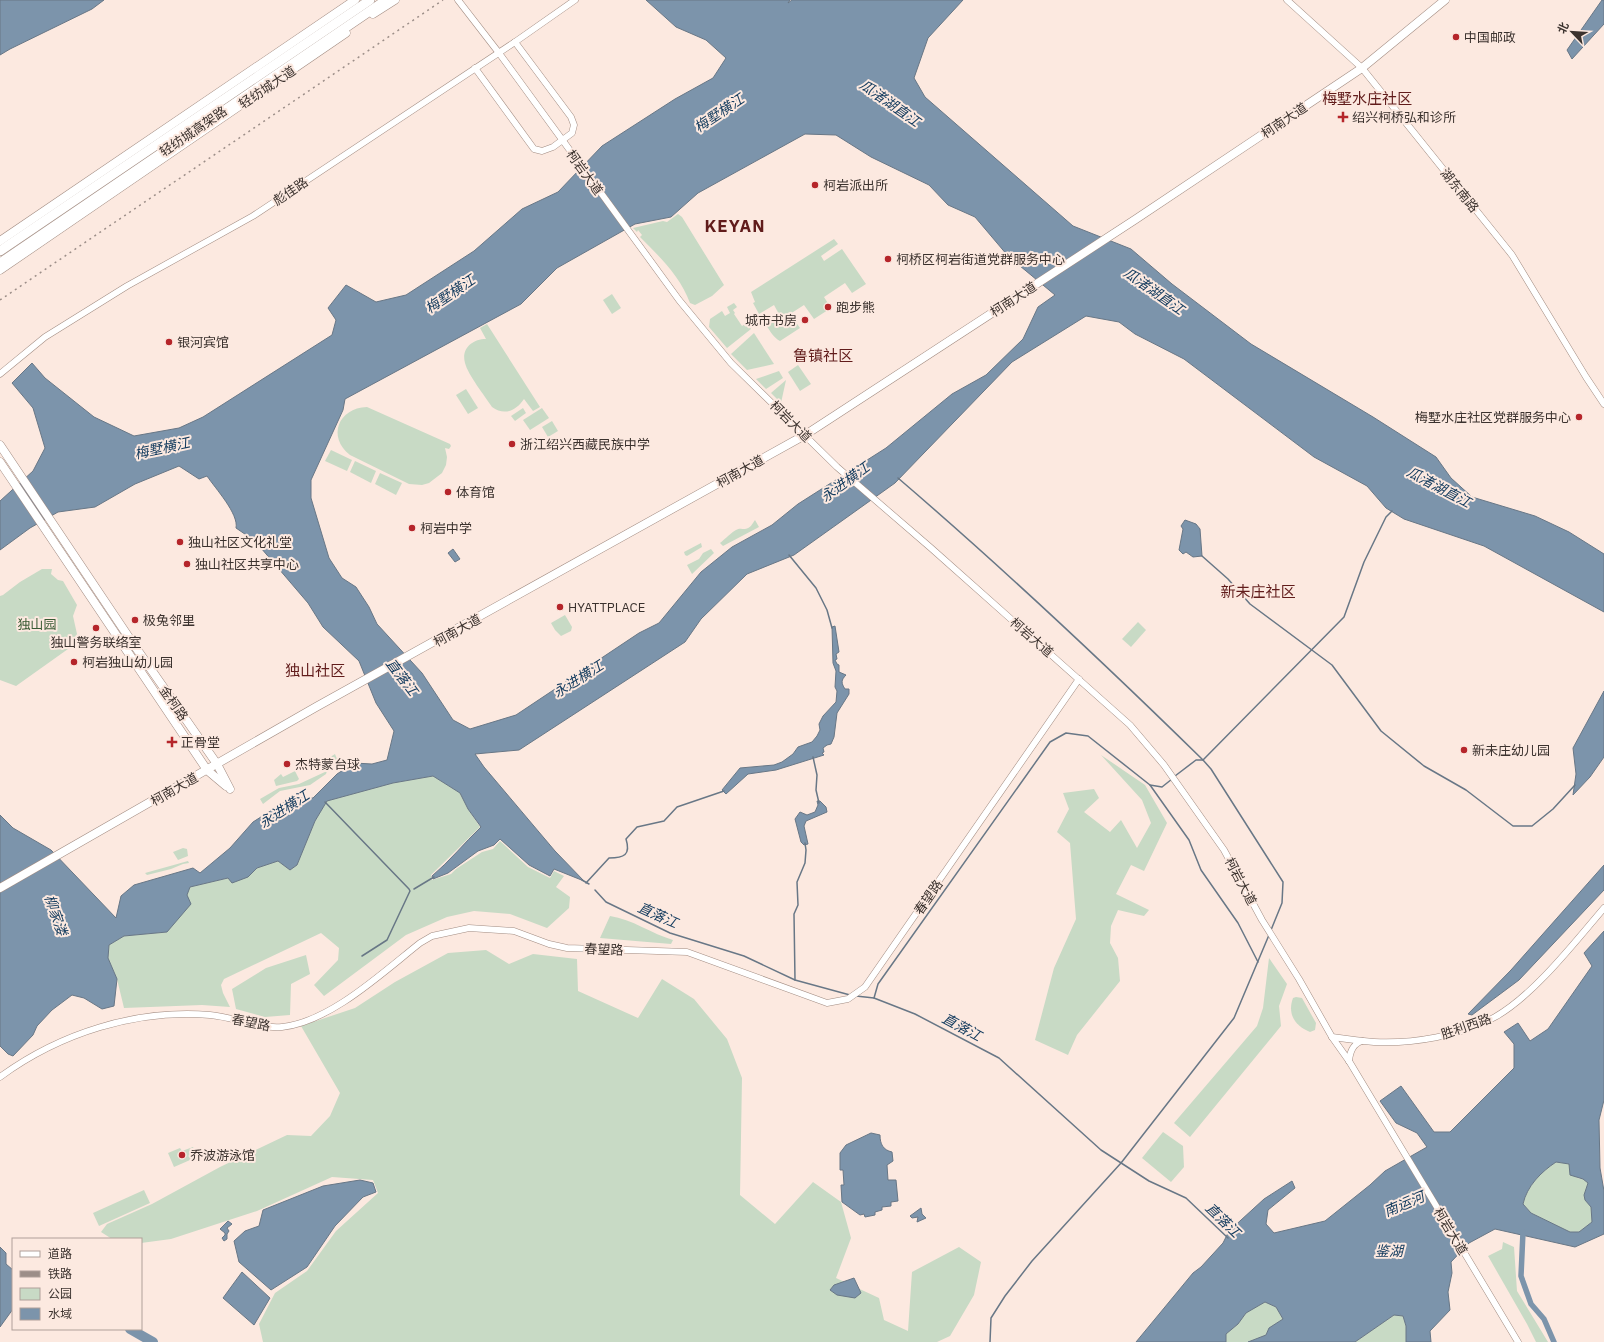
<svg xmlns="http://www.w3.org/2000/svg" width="1604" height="1342" font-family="'IBM Plex Sans','Noto Sans SC',sans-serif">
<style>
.green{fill:#c8dac5}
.water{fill:#7c94ab;stroke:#687786;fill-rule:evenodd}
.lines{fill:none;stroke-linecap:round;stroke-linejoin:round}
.stream{stroke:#687786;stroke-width:1.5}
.canal{stroke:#7c94ab;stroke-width:5.5}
.river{stroke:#7c94ab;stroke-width:10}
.minor-casing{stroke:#a28c82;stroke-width:7}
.major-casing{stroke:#a28c82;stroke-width:9}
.highway-casing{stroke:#a28c82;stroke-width:10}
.minor{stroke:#fff;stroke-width:6}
.major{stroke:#fff;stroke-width:8}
.highway{stroke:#fff;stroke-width:9}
.rail{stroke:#9c8e88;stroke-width:1.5;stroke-dasharray:2 4;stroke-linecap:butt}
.poi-dot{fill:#b5252a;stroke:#fce9e0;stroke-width:1.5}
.labels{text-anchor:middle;stroke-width:4;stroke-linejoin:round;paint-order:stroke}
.poi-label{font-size:13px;fill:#3b322e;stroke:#fce9e0;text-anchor:start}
.street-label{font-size:13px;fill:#3b322e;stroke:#fce9e0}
.park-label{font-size:13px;fill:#385a33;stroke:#fce9e0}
.water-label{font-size:14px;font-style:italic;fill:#173e60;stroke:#fce9e0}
.quarter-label{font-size:15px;fill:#611c1b;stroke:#fce9e0}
.district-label{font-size:17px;font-weight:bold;letter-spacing:1px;fill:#611c1b;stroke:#fce9e0}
</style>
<rect width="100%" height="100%" fill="#fce9e0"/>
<!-- green -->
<g class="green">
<path d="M 678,214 L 682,217 L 724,285 L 712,296 L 695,305 L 690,303 C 680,276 660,257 640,237 L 642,235 L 638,230 L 637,232 L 633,228 L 663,221 L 667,222 Z"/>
<path d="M 834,239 L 838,244 L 821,256 L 824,261 L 842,249 L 866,284 L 852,293 L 845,283 L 824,297 L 831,308 L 814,319 L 804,305 L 790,314 L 800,328 L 780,341 C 774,338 770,331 766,325 L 780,316 L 774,305 L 759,314 L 753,303 L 755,302 L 751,292 Z"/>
<polygon points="612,294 621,308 612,314 603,300"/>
<polygon points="734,303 737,307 733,310 735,313 734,314 742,326 747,323 751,329 727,348 709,327 710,319 722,311 725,316 730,313 727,307"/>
<path d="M 487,324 L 540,407 L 533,411 L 524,399 C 516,411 504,416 492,407 C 485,396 468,375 465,363 C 461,349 472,339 486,339 L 480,328 Z"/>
<polygon points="754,333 774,364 747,370 731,354"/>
<polygon points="798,365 811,384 800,391 788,372"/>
<polygon points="779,371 783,378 766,389 756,379"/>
<polygon points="786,380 781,403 771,393"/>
<polygon points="466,389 478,408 468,414 456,395"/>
<path d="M 367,407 L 450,444 L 451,446 L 449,449 L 445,448 L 447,457 L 446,465 L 442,473 L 429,483 L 422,485 L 409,484 L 350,455 C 327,437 338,408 367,407 Z"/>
<polygon points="523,408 526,413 515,421 511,416"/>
<polygon points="542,408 549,418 530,430 523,420"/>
<polygon points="552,421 558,431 548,437 542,427"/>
<polygon points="331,450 352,460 347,471 325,461"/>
<polygon points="355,461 376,471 371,483 350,472"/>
<polygon points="380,473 402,483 396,495 375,484"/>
<path d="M 755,520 L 759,527 L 723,546 L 720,543 C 725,539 732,532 736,530 C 739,528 742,529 745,529 C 751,528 752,524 755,520 Z"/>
<polygon points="701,543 702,547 687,556 685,555 684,552"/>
<polygon points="711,549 714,553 692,574 687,565 699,559 703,553"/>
<polygon points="42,569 52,569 51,574 58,580 63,581 77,605 73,616 77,634 68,649 16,686 0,680 0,596 3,595 20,582"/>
<polygon points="565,615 572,627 571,631 561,636 555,630 551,623"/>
<polygon points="1138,622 1146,630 1131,647 1122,639"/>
<polygon points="335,754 337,759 326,764 324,761"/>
<polygon points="1101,755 1145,785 1167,823 1144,871 1131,865 1116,894 1149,910 1144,916 1118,910 1111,926 1110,943 1118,958 1120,981 1077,1035 1068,1055 1035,1040 1054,968 1076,919 1070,843 1057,832 1069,809 1063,793 1094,789 1099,798 1084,812 1110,832 1121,820 1137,848 1151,823 1142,800"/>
<polygon points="295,771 299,779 297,781 276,786 274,780 281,774 283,777"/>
<polygon points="327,771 326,774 310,785 280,791 263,804 260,799 279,788 299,784"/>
<polygon points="433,776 460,793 468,809 480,827 431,875 432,880 451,874 456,869 482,852 493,849 500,841 528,867 550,878 554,871 564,876 556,887 570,897 569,908 547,928 510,914 474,911 447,917 406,935 324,996 314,985 338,960 339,948 321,933 224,979 221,985 223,993 230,1007 202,1005 124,1008 117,979 108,958 109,945 124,936 167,932 190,887 229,878 248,877 257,868 278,861 290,870 297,865 315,821 327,801 393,783"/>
<polygon points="183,848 187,849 188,856 178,860 173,852"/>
<polygon points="188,861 189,863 183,864 171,869 147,875 145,873"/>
<path d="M 610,916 C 632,919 652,934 673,940 L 671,944 L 600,938 Z"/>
<polygon points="486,950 509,964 533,954 577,959 578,991 638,1018 662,979 694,999 727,1039 742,1078 740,1195 775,1224 813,1182 841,1202 851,1238 836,1278 879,1298 884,1320 908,1331 912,1272 959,1247 981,1262 974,1295 950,1336 937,1342 263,1342 259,1324 275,1293 307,1271 336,1231 378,1193 373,1180 332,1177 257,1211 171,1239 141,1243 141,1239 112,1239 101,1232 107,1224 152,1204 220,1167 287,1135 311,1136 330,1116 340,1093 301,1026 355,1008 395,982 448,953"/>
<polygon points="306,955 310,974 291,984 290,1015 265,1017 236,1009 232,989 266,968"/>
<polygon points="1269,958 1287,984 1279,1006 1281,1026 1190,1137 1174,1123 1257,1026 1263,1008"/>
<path d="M 1296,997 L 1302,998 L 1316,1023 L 1315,1030 L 1310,1032 C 1295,1026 1287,1014 1293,998 Z"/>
<polygon points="1163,1132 1183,1146 1184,1167 1171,1182 1142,1158"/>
<polygon points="193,1147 197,1157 174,1167 168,1153 180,1148 182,1151"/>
<path d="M 1556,1162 L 1570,1164 L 1577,1178 L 1583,1179 L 1588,1183 L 1585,1200 L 1591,1207 L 1592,1222 L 1579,1232 L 1570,1232 L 1531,1213 L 1523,1204 C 1527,1186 1541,1172 1556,1162 Z"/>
<polygon points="144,1190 150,1203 99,1226 93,1213"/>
<polygon points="1503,1242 1514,1247 1517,1291 1548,1342 1536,1342 1527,1324 1488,1256 1502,1249"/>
<polygon points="1265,1302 1276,1307 1283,1319 1269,1328 1266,1335 1248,1342 1226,1342 1226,1334 1238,1324 1246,1313"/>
<polygon points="1394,1315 1403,1316 1406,1326 1406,1342 1355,1342"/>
</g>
<!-- water -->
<g class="water">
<polygon points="0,0 104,0 92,9 10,49 0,55"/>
<path d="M 646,0 L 790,0 L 788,3 L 792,0 L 963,0 L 928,38 L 914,78 L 925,97 L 1073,226 L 1131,249 L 1172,284 L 1251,344 L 1373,417 L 1436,457 L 1451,478 L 1472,497 L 1535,516 L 1569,532 L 1604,554 L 1604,612 L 1484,546 L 1404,519 L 1386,508 L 1367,486 L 1314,457 L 1184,359 L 1135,334 L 1119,322 L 1086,316 L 1012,362 L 895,483 L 794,555 L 747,574 L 701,619 L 685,642 L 519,750 L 475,754 L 484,767 L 555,851 L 584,881 L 554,869 L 550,876 L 529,865 L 500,839 L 494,845 L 478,851 L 448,873 L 433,879 L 432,876 C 450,861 464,843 481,827 L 468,809 L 460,793 L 433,776 L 393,783 L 327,801 L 315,821 L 297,865 L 290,870 L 278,861 L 257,868 L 248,877 L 232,883 L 228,878 L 190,887 L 187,895 L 191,904 L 167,932 L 124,936 L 109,945 L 108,958 L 117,979 L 114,1006 L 102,1009 L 84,998 L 72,995 L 52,1010 L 37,1026 L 33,1035 L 13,1056 L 8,1054 L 0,1046 L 0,815 L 13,828 L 51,850 L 116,918 L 121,896 L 134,885 L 193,868 L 200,873 L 230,848 L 253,822 L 291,798 L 313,798 L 337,774 L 354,763 L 372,764 L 387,760 L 394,731 L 376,703 L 359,661 L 323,627 L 308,603 L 255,541 L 236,528 C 239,514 215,488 207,476 L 199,479 L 179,466 L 135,484 L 95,507 L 58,512 L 30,528 L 0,550 L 0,501 L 33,471 L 45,448 L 33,408 L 12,383 L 32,363 L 45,378 L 94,417 L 134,436 L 179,428 L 203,417 L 332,335 L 336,320 L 328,308 L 346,285 L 376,302 L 406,295 L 474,251 L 522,209 L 558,192 L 602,146 L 675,99 L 713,78 L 726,58 L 706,40 L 676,27 ZM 805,134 L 836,135 L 871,157 L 929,185 L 948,205 L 975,217 L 1008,256 L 1055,295 L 1038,307 L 1023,339 L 986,375 L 952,394 L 886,448 L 798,504 L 772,525 L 732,547 L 701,572 L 659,623 L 639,633 L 516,715 L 470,729 L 453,720 L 422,673 L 377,624 L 369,607 L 356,587 L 342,578 L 329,558 L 311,498 L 311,480 L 343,410 L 345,399 L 521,304 L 557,268 L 635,224 L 671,217 L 698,193 Z"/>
<polygon points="1602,0 1604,0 1604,24 1572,59 1567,50"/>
<polygon points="1185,520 1196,524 1200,529 1202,556 1193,557 1186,552 1183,554 1179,550 1183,529 1181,526"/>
<polygon points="453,549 460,559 455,562 448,553"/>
<path d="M 835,626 L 839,652 L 836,654 L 837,659 L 835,660 L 837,664 L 839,665 L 839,672 L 846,675 C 841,680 841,683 845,689 L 849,689 L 849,694 L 837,713 L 834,737 L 831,744 L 827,745 L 823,748 L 824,752 L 822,753 L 824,755 L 776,770 L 748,774 L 726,794 L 722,790 L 740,768 L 774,765 L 782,762 L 793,754 L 798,747 L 812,742 L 817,736 L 820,730 L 819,724 L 823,716 L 836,702 L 837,691 L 835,687 L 836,671 L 833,663 L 832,627 Z"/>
<polygon points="1604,691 1604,757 1590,777 1573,795 1576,774 1573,748"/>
<polygon points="817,801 820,801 826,807 827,812 806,821 804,826 808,844 804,845 801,842 795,819 800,812 807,815 815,812 818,805"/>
<polygon points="1604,865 1604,890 1519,980 1472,1015 1468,1014 1511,970"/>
<path d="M 1604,931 L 1604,1100 L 1599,1120 L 1600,1168 L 1604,1191 L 1604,1234 L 1575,1247 L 1495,1229 L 1469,1243 L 1451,1262 L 1452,1273 L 1448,1292 L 1450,1310 L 1430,1331 L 1431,1342 L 1406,1342 L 1406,1326 L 1403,1316 L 1394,1315 L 1355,1342 L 1248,1342 L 1266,1335 L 1269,1328 L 1283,1319 L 1276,1307 L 1265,1302 L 1246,1313 L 1238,1324 L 1226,1334 L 1226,1342 L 1136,1342 L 1193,1273 L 1201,1267 L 1223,1243 L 1229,1231 L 1264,1199 L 1292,1181 L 1295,1188 L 1268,1210 L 1266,1224 L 1274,1233 L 1325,1221 L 1370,1185 L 1385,1171 L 1427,1147 L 1417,1133 L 1396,1123 L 1380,1101 L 1401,1086 L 1434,1132 L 1450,1132 L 1514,1068 L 1514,1044 L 1504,1032 L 1518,1023 L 1530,1041 L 1548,1029 L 1592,966 L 1584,953 ZM 1556,1162 L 1569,1164 L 1570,1175 L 1583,1179 L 1588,1183 L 1584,1195 L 1585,1200 L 1591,1207 L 1592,1222 L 1579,1232 L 1570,1232 L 1531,1213 L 1523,1204 C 1527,1186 1541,1172 1556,1162 Z"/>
<path d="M 871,1133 L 880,1135 C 880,1144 883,1150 892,1152 L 893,1161 L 887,1165 L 888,1180 L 896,1180 L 898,1201 L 891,1202 L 891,1206 L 882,1207 L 882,1210 L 875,1212 L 875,1215 L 865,1217 L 864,1214 L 860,1215 L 842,1202 L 841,1185 L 844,1185 L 843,1170 L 840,1170 L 840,1153 L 846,1145 Z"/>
<polygon points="360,1180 373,1183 376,1192 363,1197 335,1226 307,1267 271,1290 239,1262 234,1241 245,1231 259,1226 263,1210 323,1186"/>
<polygon points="921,1208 922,1214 926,1218 917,1222 918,1217 912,1218 910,1216"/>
<polygon points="228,1221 232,1224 227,1228 229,1231 227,1234 227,1239 224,1241 222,1238 225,1235 225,1233 220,1229"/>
<polygon points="0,1247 6,1253 6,1264 13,1270 13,1309 0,1327"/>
<polygon points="242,1272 270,1298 254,1325 223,1298"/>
<polygon points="854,1278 861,1293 855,1298 837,1295 830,1290 834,1285"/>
</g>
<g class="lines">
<!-- stream -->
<g class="stream">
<path d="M 898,478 C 1003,568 1104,663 1203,760 L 1344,617 L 1364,562 L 1386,517 L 1392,511"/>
<polyline points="789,555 816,588 827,610 832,628"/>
<polyline points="1202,556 1228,579 1250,604 1332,665 1381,731 1424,766 1466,790 1513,826 1532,826 1553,809 1575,785"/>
<polyline points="813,757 817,775 816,790 819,803"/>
<polyline points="1175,776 1196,760 1203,760 1211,769 1283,882 1282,903 1271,930"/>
<polyline points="1150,785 1189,840 1201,870 1238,923 1258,962"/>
<polyline points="325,802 409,889 410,891 387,940 362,956"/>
<polyline points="582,880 589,884"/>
<path d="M 586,883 L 609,858 C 624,858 631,855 626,839 L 637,827 L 664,821 L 677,807 L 724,791"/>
<polyline points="414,889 434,877"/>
<polyline points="595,890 606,902 670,933 744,956 795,980 850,995"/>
<polyline points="795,980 794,914 798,905 797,882 805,863 806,850 805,843"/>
<polyline points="856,996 874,998 915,1014 999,1058 1101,1150 1149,1181 1186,1198 1228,1238"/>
<polyline points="874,998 878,984 1050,742 1066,733 1088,736 1150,785 1162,787 1172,779"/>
<polyline points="990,1342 991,1318 1005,1296 1032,1261 1121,1163 1234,1018 1269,935"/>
</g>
<!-- canal -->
<polyline class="canal" points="1523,1232 1521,1276 1531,1304 1544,1319 1554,1342"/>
<!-- river -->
<polyline class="river" points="130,1329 153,1342"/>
<!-- minor casing -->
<g class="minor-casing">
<g id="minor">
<polyline points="458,0 499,53 679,300 731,363 837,467 931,548 1130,725 1164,765 1224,850 1262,920 1299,979 1332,1037 1349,1061 1518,1342"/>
<polyline points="1287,0 1362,68 1512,255 1586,377 1604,404"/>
<polyline points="475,68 534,149 542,151 553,147 572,133 574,125 571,117 515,42"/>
<polyline points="0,374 45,337 127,286 253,216 515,42 575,0"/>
<path d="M 1332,1037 C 1346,1039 1360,1041 1374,1042 C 1412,1044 1461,1036 1495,1017 C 1534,995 1575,942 1604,908"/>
<path d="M 1349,1061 C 1350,1051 1353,1044 1362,1041"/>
<path d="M 0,1077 C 60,1033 136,1009 210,1015 C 234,1017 258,1029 282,1027 C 330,1022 382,973 420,943 L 432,936 L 469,928 L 514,931 L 549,944 L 567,948 L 687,952 L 827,1003 L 848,999 L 865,987 L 1079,679"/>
</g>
</g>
<!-- major casing -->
<g class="major-casing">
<g id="major">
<polyline points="373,14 395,0"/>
<polyline points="0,241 355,0"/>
<polyline points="0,270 346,33"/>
<polyline points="0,445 134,645 217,764 230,789"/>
<polyline points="0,462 207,770 226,786"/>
<polyline points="0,888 316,707 805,435 1136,219 1362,68 1445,0"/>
</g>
</g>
<!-- highway casing -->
<g class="highway-casing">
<g id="highway">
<polyline points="0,251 370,0"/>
<polyline points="0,263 386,0"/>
</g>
</g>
<!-- minor -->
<use href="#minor" class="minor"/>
<!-- major -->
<use href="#major" class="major"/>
<!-- highway -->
<use href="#highway" class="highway"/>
<!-- rail -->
<polyline class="rail" points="0,300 443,0"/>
</g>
<!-- markers -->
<g class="poi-dot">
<circle cx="1456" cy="37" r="4"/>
<path d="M1341 111h4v4h4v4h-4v4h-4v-4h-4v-4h4z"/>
<circle cx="815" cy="185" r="4"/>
<circle cx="888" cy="259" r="4"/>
<circle cx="828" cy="307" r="4"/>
<circle cx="805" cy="320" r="4"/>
<circle cx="169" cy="342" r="4"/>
<circle cx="1579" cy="417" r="4"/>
<circle cx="512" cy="444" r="4"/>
<circle cx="448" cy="492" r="4"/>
<circle cx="412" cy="528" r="4"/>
<circle cx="180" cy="542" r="4"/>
<circle cx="187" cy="564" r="4"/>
<circle cx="560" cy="607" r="4"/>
<circle cx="135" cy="620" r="4"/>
<circle cx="96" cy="628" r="4"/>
<circle cx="74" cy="662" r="4"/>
<path d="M170 736h4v4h4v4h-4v4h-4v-4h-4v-4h4z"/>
<circle cx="1464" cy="750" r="4"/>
<circle cx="287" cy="764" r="4"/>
<circle cx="182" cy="1155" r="4"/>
</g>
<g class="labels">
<!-- poi labels -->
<g class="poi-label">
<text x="1464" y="42">中国邮政</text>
<text x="1352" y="122">绍兴柯桥弘和诊所</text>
<text x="823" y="190">柯岩派出所</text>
<text x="896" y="264">柯桥区柯岩街道党群服务中心</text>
<text x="836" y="312">跑步熊</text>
<text x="797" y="325" text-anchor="end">城市书房</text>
<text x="177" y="347">银河宾馆</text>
<text x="1571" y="422" text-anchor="end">梅墅水庄社区党群服务中心</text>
<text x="520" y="449">浙江绍兴西藏民族中学</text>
<text x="456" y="497">体育馆</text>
<text x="420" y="533">柯岩中学</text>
<text x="188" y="547">独山社区文化礼堂</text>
<text x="195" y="569">独山社区共享中心</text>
<text x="568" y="612">HYATTPLACE</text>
<text x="143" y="625">极兔邻里</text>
<text x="96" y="647" text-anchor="middle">独山警务联络室</text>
<text x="82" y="667">柯岩独山幼儿园</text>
<text x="181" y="747">正骨堂</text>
<text x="1472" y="755">新未庄幼儿园</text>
<text x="295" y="769">杰特蒙台球</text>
<text x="190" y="1160">乔波游泳馆</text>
</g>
<!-- street labels -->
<g class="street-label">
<text transform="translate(267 87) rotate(-34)" y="5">轻纺城大道</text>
<text transform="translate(1284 120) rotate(-34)" y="5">柯南大道</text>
<text transform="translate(193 131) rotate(-34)" y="5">轻纺城高架路</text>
<text transform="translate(585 172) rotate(54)" y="5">柯岩大道</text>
<text transform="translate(1460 190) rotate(51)" y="5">湖东南路</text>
<text transform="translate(290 191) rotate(-34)" y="5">彪佳路</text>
<text transform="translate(1013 299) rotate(-33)" y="5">柯南大道</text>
<text transform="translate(791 421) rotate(45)" y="5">柯岩大道</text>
<text transform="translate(740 471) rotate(-29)" y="5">柯南大道</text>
<text transform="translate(457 630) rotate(-29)" y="5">柯南大道</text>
<text transform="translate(1032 637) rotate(41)" y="5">柯岩大道</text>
<text transform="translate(174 703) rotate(55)" y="5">金柯路</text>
<text transform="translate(174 789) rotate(-30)" y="5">柯南大道</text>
<text transform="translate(1241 881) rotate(62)" y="5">柯岩大道</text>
<text transform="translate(928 897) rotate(-55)" y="5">春望路</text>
<text transform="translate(604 949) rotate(2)" y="5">春望路</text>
<text transform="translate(251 1022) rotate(11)" y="5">春望路</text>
<text transform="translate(1466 1026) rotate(-19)" y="5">胜利西路</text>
<text transform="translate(1451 1231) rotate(59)" y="5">柯岩大道</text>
</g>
<!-- park labels -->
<g class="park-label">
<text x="37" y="629">独山园</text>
</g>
<!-- water labels -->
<g class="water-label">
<text transform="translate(890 103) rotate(35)" y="5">瓜渚湖直江</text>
<text transform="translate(719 113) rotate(-34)" y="5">梅墅横江</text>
<text transform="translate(1154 291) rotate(35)" y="5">瓜渚湖直江</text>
<text transform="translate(450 294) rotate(-34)" y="5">梅墅横江</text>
<text transform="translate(162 448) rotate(-12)" y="5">梅墅横江</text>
<text transform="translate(845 482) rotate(-36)" y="5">永进横江</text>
<text transform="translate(1439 487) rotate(28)" y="5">瓜渚湖直江</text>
<text transform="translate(402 677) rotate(53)" y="5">直落江</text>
<text transform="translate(578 679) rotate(-32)" y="5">永进横江</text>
<text transform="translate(284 809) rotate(-33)" y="5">永进横江</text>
<text transform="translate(56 915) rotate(71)" y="5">柳家溇</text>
<text transform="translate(658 915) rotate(24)" y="5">直落江</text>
<text transform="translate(962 1027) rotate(28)" y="5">直落江</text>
<text transform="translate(1404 1204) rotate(-23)" y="5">南运河</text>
<text transform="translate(1223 1220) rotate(44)" y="5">直落江</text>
<text x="1389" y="1256">鉴湖</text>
</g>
<!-- quarter labels -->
<g class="quarter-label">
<text x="1367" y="104">梅墅水庄社区</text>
<text x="823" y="361">鲁镇社区</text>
<text x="1258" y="597">新未庄社区</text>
<text x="315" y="676">独山社区</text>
</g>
<!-- district labels -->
<g class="district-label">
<text x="735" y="232">KEYAN</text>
</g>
</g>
<!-- legend -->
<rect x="12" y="1238" width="130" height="92" fill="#fce9e0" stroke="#afa099"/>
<rect x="20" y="1251" width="20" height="6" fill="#ffffff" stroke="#afa099"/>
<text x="48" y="1258" font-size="12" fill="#3b322e">道路</text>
<rect x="20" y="1271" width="20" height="6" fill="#9c8e88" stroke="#afa099"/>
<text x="48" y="1278" font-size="12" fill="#3b322e">铁路</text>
<rect x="20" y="1288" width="20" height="12" fill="#c8dac5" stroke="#afa099"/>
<text x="48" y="1298" font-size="12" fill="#3b322e">公园</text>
<rect x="20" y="1308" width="20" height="12" fill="#7c94ab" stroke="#afa099"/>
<text x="48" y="1318" font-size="12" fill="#3b322e">水域</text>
<!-- north arrow -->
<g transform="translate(1572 32) rotate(295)" stroke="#fce9e0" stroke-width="3" paint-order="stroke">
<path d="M0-3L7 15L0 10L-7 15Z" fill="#3b322e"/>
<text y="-6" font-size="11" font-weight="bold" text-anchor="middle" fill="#3b322e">北</text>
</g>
</svg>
